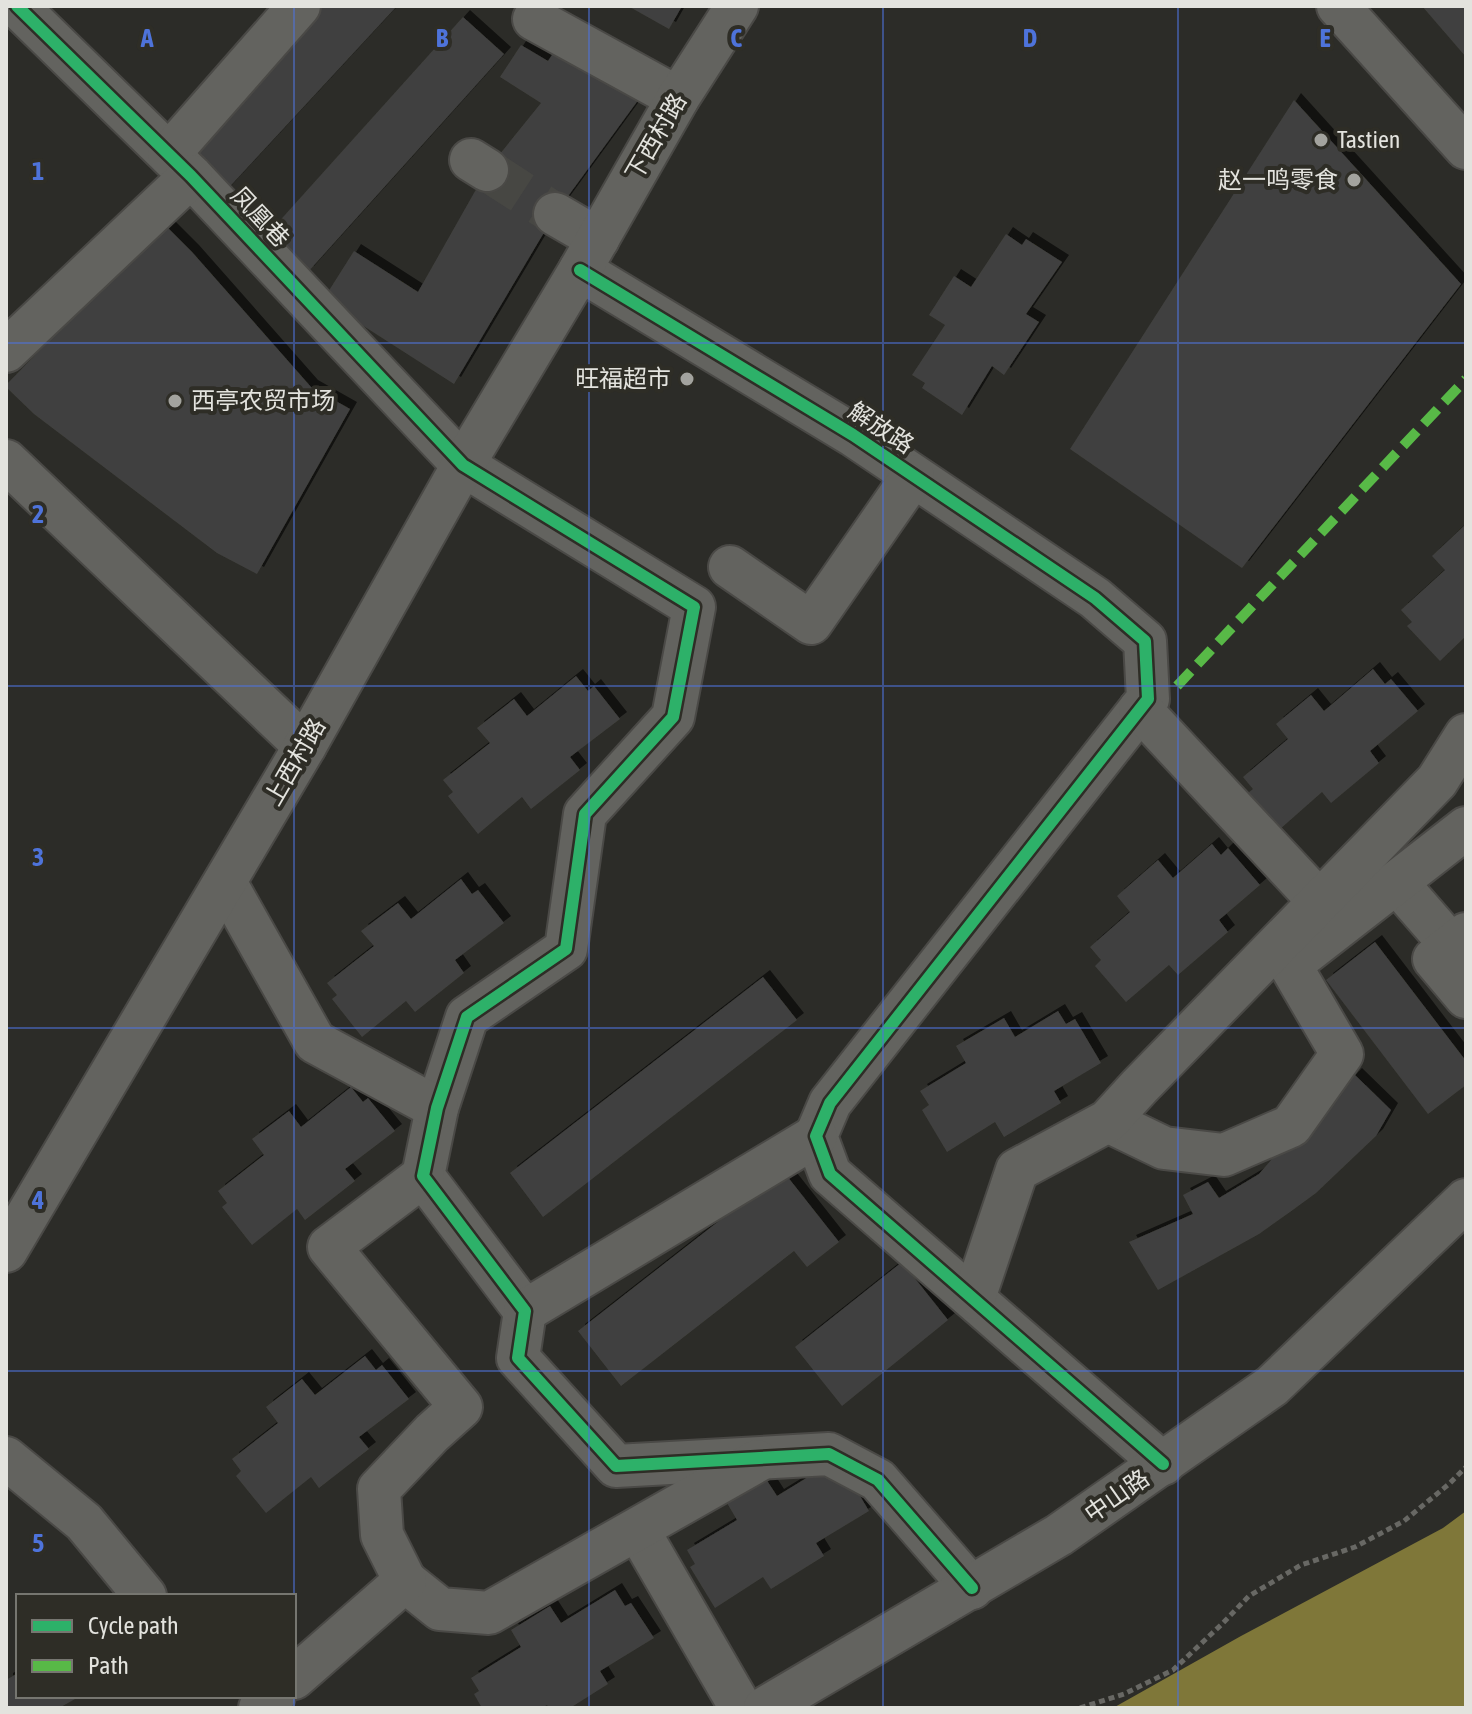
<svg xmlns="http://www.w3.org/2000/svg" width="1472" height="1714" font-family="'Asap Condensed','Noto Sans SC',sans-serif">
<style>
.water{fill:#7f7739}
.building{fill:#41413f;filter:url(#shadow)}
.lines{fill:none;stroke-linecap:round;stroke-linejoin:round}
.minor-tunnel{stroke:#474743;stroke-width:42;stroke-dasharray:42 21;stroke-linecap:butt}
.minor-casing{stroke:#4a4946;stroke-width:46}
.path{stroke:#686864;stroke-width:5;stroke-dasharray:6 4;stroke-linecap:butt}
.minor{stroke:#63635f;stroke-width:42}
.quiet{stroke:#58b947;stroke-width:10;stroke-dasharray:20 10;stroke-linecap:butt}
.cycleway-casing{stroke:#2e2d26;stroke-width:17}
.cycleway{stroke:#2db169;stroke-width:12}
.grid{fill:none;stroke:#4e73da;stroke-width:2;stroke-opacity:0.55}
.poi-dot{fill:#a3a39e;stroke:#2e2d26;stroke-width:3}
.labels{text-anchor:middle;stroke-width:8;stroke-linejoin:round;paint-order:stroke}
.street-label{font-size:24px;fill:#e3e3de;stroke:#2e2d26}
.poi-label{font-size:24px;fill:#e3e3de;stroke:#2e2d26;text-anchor:start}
.grid-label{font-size:26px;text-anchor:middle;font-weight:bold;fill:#4e73da;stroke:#2e2d26;stroke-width:8;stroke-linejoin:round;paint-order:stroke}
</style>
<defs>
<filter id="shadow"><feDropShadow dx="7" dy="-7" stdDeviation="0" flood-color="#0009"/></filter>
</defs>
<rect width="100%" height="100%" fill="#2c2c28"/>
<!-- water -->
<polygon class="water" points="1466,1511 1466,1708 1113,1708 1241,1636 1443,1528"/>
<!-- building -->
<g class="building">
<polygon points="319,6 397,6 221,196 179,159"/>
<polygon points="628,6 682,6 669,29"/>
<polygon points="1422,6 1466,6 1466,57"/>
<polygon points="463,17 504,54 307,273 266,236"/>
<polygon points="521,45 548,61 554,52 584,72 596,54 647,88 555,214 454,384 323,300 354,251 418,292 487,170 541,103 500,77"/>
<polygon points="1294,100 1461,284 1242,568 1070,449"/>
<polygon points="163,223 192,252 311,387 350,409 257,574 217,553 34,414 6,387 6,385"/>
<polygon points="1006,234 1022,245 1026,239 1062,262 1026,314 1039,322 1004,375 992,366 962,415 922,388 925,383 912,375 945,325 929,315 954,276 971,287"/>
<polygon points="1466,524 1466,636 1440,661 1407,626 1412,622 1401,610 1445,570 1432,556"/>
<polygon points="1373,669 1385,684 1391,679 1418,711 1370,751 1379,763 1331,803 1322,792 1279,830 1248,793 1253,789 1243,777 1288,739 1276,724 1311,695 1324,711"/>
<polygon points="576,676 588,691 594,686 620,719 570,757 580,770 531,809 522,797 478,834 448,796 453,792 443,780 490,743 477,728 514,699 527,716"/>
<polygon points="1212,844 1221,855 1228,848 1260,885 1219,920 1228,932 1178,975 1169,965 1126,1002 1095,966 1101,960 1090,947 1130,912 1117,896 1158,860 1173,878"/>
<polygon points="461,879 472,894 478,890 504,923 455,960 464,973 415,1012 406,1001 362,1037 332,999 337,995 327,983 374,946 361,931 398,903 411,919"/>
<polygon points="1375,942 1466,1061 1466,1085 1428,1114 1326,980"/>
<polygon points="763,977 797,1020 543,1217 510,1173"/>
<polygon points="1058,1011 1066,1024 1075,1019 1101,1063 1054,1091 1061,1103 1004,1137 995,1122 947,1152 922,1110 929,1105 920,1091 966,1063 956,1046 1004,1018 1015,1037"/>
<polygon points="1355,1075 1391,1110 1376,1136 1316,1193 1290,1212 1259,1234 1158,1290 1129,1242 1193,1214 1183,1195 1208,1182 1219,1198 1259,1174 1291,1137 1320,1112"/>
<polygon points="351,1087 363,1102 368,1098 395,1131 345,1169 355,1181 305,1220 297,1209 252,1245 222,1207 227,1203 218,1191 264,1155 252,1139 289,1111 301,1127"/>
<polygon points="783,1171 839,1242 807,1267 794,1251 621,1386 578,1331"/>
<polygon points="902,1262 948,1320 842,1406 795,1347"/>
<polygon points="365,1356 376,1370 382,1365 409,1399 359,1437 369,1449 319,1488 311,1477 266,1513 236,1476 241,1471 232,1459 278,1423 266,1407 302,1379 315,1395"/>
<polygon points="831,1463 847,1474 869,1511 816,1543 824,1556 771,1589 763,1577 715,1608 690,1567 695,1564 687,1550 737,1520 727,1503 766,1479 777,1496"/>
<polygon points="615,1590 625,1606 631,1603 654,1638 600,1671 608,1684 570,1708 549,1708 547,1705 542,1708 482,1708 474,1694 479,1691 471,1678 521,1647 511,1630 550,1606 561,1623"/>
<polygon points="18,1673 18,1696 73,1696 75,1699 59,1708 6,1708 6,1680"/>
</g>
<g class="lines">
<!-- minor-tunnel -->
<polyline class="minor-tunnel" points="487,170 555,214"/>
<!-- minor casing -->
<g class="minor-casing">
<g id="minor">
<polyline points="17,6 191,176 463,465 694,607 673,717 585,814 566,949 467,1017 437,1108 423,1176 525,1311 518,1358 616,1466 829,1454 878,1480 972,1588"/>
<polyline points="1338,6 1466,148"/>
<polyline points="534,19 678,98"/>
<polyline points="169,154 299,6"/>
<polyline points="471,160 487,170"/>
<polyline points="555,214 598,239"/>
<polyline points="580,270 853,435 1095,598 1145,641 1148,699 830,1103 816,1136 830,1174 1163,1464"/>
<polyline points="6,351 191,176"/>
<polyline points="6,461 305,746"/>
<polyline points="730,567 811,623 913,476"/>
<polyline points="1140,709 1320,902"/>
<polyline points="225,882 315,1042 437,1108"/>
<polyline points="1397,883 1451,945"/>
<polyline points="1466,934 1434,959 1466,997"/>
<polyline points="1108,1121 1164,1148 1224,1155 1291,1126 1342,1054 1290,965 1466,828"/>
<polyline points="6,1251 305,746 463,465 580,270 678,98 737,6"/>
<polyline points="974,1298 1017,1170 1108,1121 1139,1087 1437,781 1466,735"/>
<polyline points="525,1311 816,1136"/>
<polyline points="6,1458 84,1522 145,1596"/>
<polyline points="638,1530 741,1708"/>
<polyline points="405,1581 440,1609 489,1613 757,1461"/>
<polyline points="294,1678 405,1581 382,1535 379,1489 432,1433 461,1407 329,1247 423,1176"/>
<polyline points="260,1708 274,1696"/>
<polyline points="765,1708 1059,1535 1272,1386 1466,1200"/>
</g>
</g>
<!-- path -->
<polyline class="path" points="1080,1708 1124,1694 1173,1670 1222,1624 1249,1596 1301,1565 1355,1547 1404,1521 1449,1484 1466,1467"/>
<!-- minor -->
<use href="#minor" class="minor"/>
<!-- quiet -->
<polyline class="quiet" points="1177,686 1466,379"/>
<!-- cycleway casing -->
<g class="cycleway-casing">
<g id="cycleway">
<polyline points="17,6 191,176 463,465 694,607 673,717 585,814 566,949 467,1017 437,1108 423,1176 525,1311 518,1358 616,1466 829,1454 878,1480 972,1588"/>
<polyline points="580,270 853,435 1095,598 1145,641 1148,699 830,1103 816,1136 830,1174 1163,1464"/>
</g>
</g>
<!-- cycleway -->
<use href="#cycleway" class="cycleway"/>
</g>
<!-- grid -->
<path class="grid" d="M 294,6 L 294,1708M 589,6 L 589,1708M 883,6 L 883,1708M 1178,6 L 1178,1708M 6,343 L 1466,343M 6,686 L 1466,686M 6,1028 L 1466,1028M 6,1371 L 1466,1371"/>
<!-- markers -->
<g class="poi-dot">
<circle cx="1321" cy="140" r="8"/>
<circle cx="1354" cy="180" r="8"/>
<circle cx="687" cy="379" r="8"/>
<circle cx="175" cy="401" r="8"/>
</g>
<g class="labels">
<!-- street labels -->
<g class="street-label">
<text transform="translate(656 137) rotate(-60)" y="8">下西村路</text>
<text transform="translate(260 217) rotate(47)" y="8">凤凰巷</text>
<text transform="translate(881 428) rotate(33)" y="8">解放路</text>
<text transform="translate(295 762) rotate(-60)" y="8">上西村路</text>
<text transform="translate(1117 1496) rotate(-35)" y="8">中山路</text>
</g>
<!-- poi labels -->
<g class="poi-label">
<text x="1337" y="148">Tastien</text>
<text x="1338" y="188" text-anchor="end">赵一鸣零食</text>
<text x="671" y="387" text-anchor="end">旺福超市</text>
<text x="191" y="409">西亭农贸市场</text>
</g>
</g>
<g class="grid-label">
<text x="147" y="47">A</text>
<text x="442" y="47">B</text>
<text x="736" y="47">C</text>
<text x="1030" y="47">D</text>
<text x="1325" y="47">E</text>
<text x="38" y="180">1</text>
<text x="38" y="523">2</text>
<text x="38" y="866">3</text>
<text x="38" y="1209">4</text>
<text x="38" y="1552">5</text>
</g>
<!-- border -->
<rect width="1472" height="1714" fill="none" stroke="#e3e3de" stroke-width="16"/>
<!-- legend -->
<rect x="16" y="1594" width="280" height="104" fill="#2e2d26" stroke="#767670" stroke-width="2"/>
<rect x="32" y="1620" width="40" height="12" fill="#2db169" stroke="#767670" stroke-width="2"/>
<text x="88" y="1634" font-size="24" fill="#e3e3de">Cycle path</text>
<rect x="32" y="1660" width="40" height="12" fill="#58b947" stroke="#767670" stroke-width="2"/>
<text x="88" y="1674" font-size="24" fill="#e3e3de">Path</text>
</svg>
